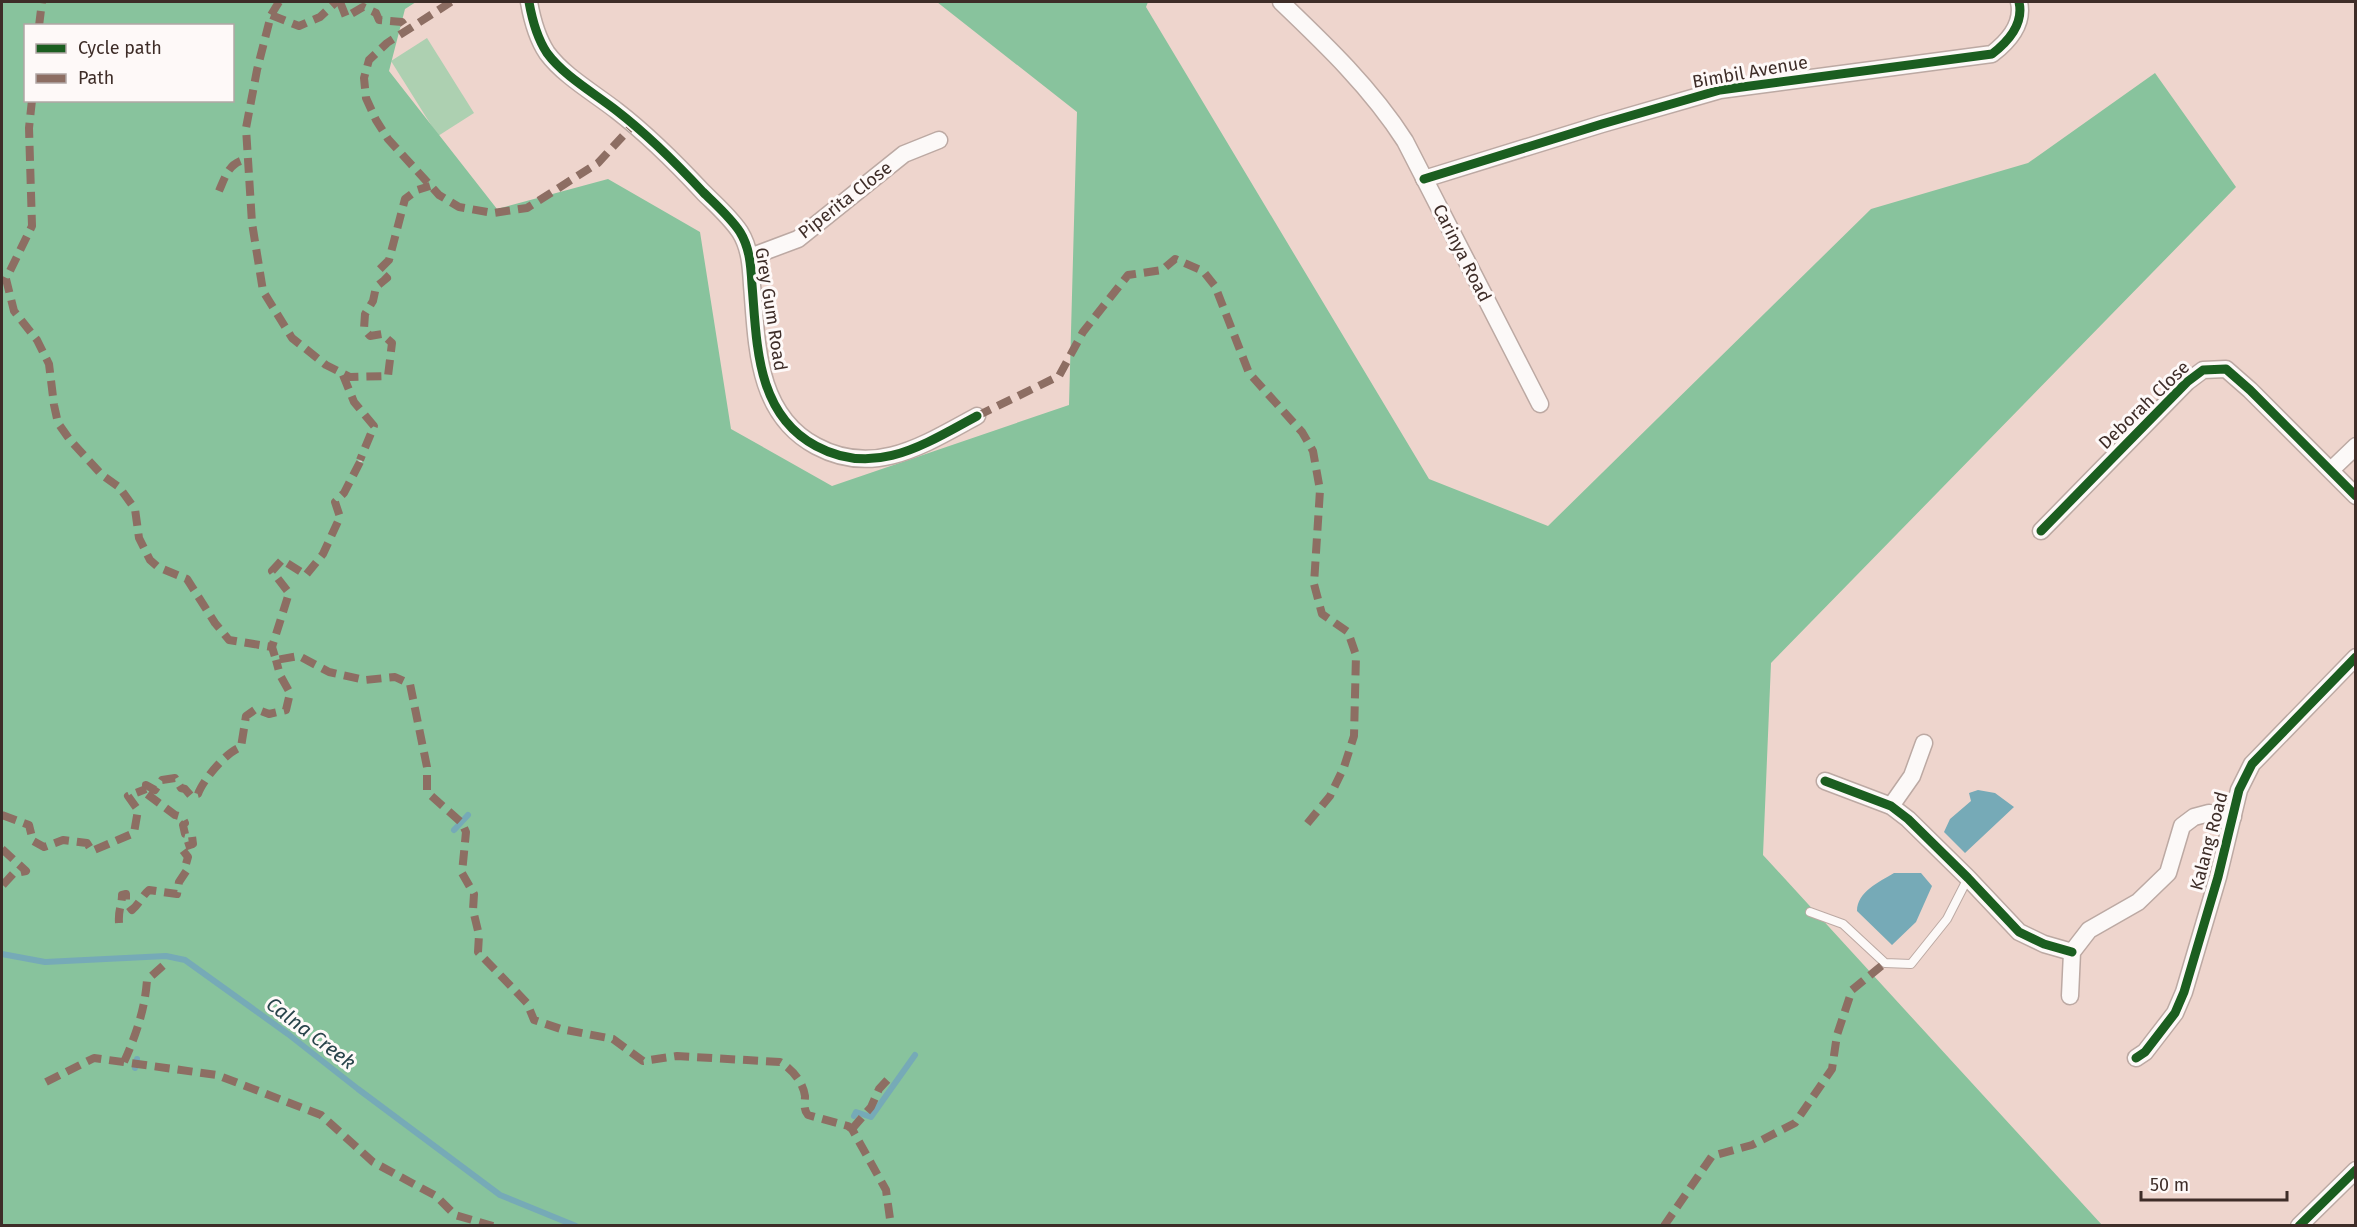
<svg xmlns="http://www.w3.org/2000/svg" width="2357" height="1227" font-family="'Fira Sans',sans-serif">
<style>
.green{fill:#add0b1}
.forest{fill:#88c39d;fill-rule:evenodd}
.water{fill:#76aab7}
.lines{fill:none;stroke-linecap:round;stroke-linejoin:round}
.stream{stroke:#76aab7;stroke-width:6}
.lane-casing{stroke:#bca9a3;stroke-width:10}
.street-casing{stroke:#bca9a3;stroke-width:19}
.path{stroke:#d8d0ce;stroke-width:4;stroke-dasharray:1.5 4.5;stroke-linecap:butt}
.lane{stroke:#fcf9f8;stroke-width:8}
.street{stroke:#fcf9f8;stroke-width:16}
.quiet{stroke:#8d6e63;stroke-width:8;stroke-dasharray:15 8;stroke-linecap:butt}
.cycleway-casing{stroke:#fef9f8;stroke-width:13}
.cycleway{stroke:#1b5e20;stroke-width:9}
.labels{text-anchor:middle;stroke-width:6;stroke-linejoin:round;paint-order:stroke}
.street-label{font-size:18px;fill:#3e2d28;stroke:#fef9f8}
.water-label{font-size:20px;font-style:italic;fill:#29444b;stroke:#fef9f8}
</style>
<rect width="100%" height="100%" fill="#eed5cd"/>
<!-- green -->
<polygon class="green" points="427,38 474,113 438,136 391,61"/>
<!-- forest -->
<path class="forest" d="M 2,2 L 416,2 L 405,9 L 389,71 L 497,209 L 608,179 L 700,232 L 731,429 L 832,486 L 1069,405 L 1077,112 L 937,2 L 1148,2 L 1146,7 L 1429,479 L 1548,526 L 1871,209 L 2028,163 L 2155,73 L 2236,187 L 1771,663 L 1763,855 L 2102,1225 L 2,1226 ZM 26,26 L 232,26 L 232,100 L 26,100 Z"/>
<!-- water -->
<g class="water">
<polygon points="1978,790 1995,793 2014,807 1965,853 1944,832 1950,819 1971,801 1969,793"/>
<path d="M 1894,873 L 1921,873 L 1932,886 L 1916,922 L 1892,945 L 1857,911 C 1857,892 1879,882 1894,873 Z"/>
</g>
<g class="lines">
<!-- stream -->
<g class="stream">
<polyline points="454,830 468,815"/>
<polyline points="2,954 45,962 166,956 185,960 288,1034 358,1089 500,1195 576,1226"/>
<polyline points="135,1068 137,1059"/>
<polyline points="854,1116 856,1112 871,1117 915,1055"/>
</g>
<!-- lane casing -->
<g class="lane-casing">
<polyline id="lane" points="1810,912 1843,924 1885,963 1911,964 1947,919 1968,878"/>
</g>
<!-- street casing -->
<g class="street-casing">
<g id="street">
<path d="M 529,2 C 532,19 537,38 547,53 C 564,76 594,93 617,111 C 648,135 676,163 703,192 C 716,205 730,217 740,232 C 750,248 751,267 752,285 C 757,344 756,414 816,446 C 875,478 925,444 977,416"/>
<path d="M 1281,2 C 1326,45 1371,88 1405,141 L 1540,404"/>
<path d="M 1424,179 L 1602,124 L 1720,90 L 1992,54 C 2009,41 2024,24 2019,2"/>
<polyline points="750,257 798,239 904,154 939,140"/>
<polyline points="2331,470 2356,446"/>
<polyline points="2041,531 2187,382 2203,370 2226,369 2250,390 2356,496"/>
<polyline points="1825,781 1891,806 1908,819 1968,878 2019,932 2044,944 2072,952"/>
<polyline points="1891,806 1912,776 1924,743"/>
<polyline points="2070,996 2072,952 2089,930 2138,902 2168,873 2182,826 2194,817 2209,813 2233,817"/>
<polyline points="2136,1058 2145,1052 2175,1013 2184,992 2218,877 2239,790 2252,764 2356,657"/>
<polyline points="2299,1226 2356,1170"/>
</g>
</g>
<!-- path -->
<polyline class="path" points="360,462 360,460"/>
<!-- lane -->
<use href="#lane" class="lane"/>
<!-- street -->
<use href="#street" class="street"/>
<!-- quiet -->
<g class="quiet">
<polyline points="279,2 271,15 257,70 246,128 252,223 263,291 292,338 326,365 350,377 388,376 392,343 382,334 370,336 364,329 365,314 373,301 376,287 387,278 379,270 389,260 405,199 417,190 430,186"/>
<polyline points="340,2 346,17 363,7 376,13 379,20 402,22 407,29"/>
<polyline points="451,2 387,43 369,60 364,78 366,98 376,120 388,139 439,195 459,207 493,213 527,208 598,163 634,124"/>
<polyline points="271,15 299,26 320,17 336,2"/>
<polyline points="39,26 42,2"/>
<polyline points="32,100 29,128 32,226 6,279 14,311 37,340 49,364 54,405 58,423 70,440 102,475 119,487 135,509 139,538 150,560 158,567 187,579 215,623 229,640 272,647"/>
<path d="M 219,191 C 226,175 229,162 248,159"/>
<polyline points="343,375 354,402 374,426 360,460"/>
<polyline points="977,416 1059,376 1083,332 1128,275 1162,270 1175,259 1203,271 1215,286 1249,373 1302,432 1313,451 1320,490 1314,584 1322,614 1348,632 1356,655 1354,736 1344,767 1330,796 1306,825"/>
<path d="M 360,462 L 344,493 L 335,502 L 340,517 L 323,554 L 306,575 L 282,560 L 272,571 L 289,593 L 272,647 L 276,660 L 299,656 L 329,672 L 365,680 L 395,677 L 410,684 L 427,767 L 427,792 L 462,823 L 466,832 L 462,873 L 474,894 L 473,910 L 479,935 L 478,952 L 527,1003 L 534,1020 L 561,1029 L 613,1039 L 643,1061 L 677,1056 L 780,1062 C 792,1069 803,1082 805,1096 C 805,1104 803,1109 808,1115 L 848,1126 L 852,1129 L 886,1190 L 891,1226"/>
<polyline points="2,815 29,825 33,841 44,847 63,840 87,843 92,851 134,833 138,810 128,796 146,789"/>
<polyline points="2,849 26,871 13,874 2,886"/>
<path d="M 119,923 C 118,909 122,906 122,895 L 126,894 L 126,902 L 132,910 C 139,904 142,896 149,890 L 177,894 L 179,882 L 187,870 L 186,864 L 188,857 L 181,848 L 193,844 L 192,836 L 185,834 L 183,825 L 185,823 L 182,817 L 175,815 L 147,794 L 146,785 L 155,790 L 162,780 L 175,778 L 181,788 L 185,789 L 191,796 L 198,794 C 203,780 226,752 241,747 L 246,716 L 256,709 L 269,714 L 286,710 L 290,693 L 280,675 L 276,660"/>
<path d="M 124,1062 C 136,1035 145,1009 147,980 L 165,964"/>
<polyline points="46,1082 94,1058 217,1075 321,1115 373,1162 436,1196 455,1215 493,1226"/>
<polyline points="852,1129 871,1107 879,1089 891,1076"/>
<polyline points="1664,1226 1712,1156 1752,1145 1795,1123 1832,1069 1837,1035 1852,990 1885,963"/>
</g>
<!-- cycleway casing -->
<g class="cycleway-casing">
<g id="cycleway">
<path d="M 529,2 C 532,19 537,38 547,53 C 564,76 594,93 617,111 C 648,135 676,163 703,192 C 716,205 730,217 740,232 C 750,248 751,267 752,285 C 757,344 756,414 816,446 C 875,478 925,444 977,416"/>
<path d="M 1424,179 L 1602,124 L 1720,90 L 1992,54 C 2009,41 2024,24 2019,2"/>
<polyline points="2041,531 2187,382 2203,370 2226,369 2250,390 2356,496"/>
<polyline points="1825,781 1891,806 1908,819 1968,878 2019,932 2044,944 2072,952"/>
<polyline points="2136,1058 2145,1052 2175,1013 2184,992 2218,877 2239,790 2252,764 2356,657"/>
<polyline points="2299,1226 2356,1170"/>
</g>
</g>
<!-- cycleway -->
<use href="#cycleway" class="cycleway"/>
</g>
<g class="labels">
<!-- street labels -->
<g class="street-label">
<text transform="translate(1750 72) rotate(-10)" y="6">Bimbil Avenue</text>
<text transform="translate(845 200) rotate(-38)" y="6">Piperita Close</text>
<text transform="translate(1462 253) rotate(63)" y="6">Carinya Road</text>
<text transform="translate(771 309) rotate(81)" y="6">Grey Gum Road</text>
<text transform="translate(2144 405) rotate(-44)" y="6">Deborah Close</text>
<text transform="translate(2209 841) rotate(-75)" y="6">Kalang Road</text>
</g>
<!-- water labels -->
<g class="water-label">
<text transform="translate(311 1033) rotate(37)" y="7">Calna Creek</text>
</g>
</g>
<!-- border -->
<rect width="2357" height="1227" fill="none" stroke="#3e2d28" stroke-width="6"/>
<!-- legend -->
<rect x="24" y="24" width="210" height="78" fill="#fef9f8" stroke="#b1a7a5" stroke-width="1.5"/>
<rect x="36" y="44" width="30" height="9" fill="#1b5e20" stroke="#b1a7a5" stroke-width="1.5"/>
<text x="78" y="54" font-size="18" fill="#3e2d28">Cycle path</text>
<rect x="36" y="74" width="30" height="9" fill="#8d6e63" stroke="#b1a7a5" stroke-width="1.5"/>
<text x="78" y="84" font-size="18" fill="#3e2d28">Path</text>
<!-- scale -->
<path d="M2141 1191v9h146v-9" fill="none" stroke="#3e2d28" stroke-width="3"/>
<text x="2150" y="1191" font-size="18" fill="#3e2d28" stroke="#fef9f8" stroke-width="4.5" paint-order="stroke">50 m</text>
</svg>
